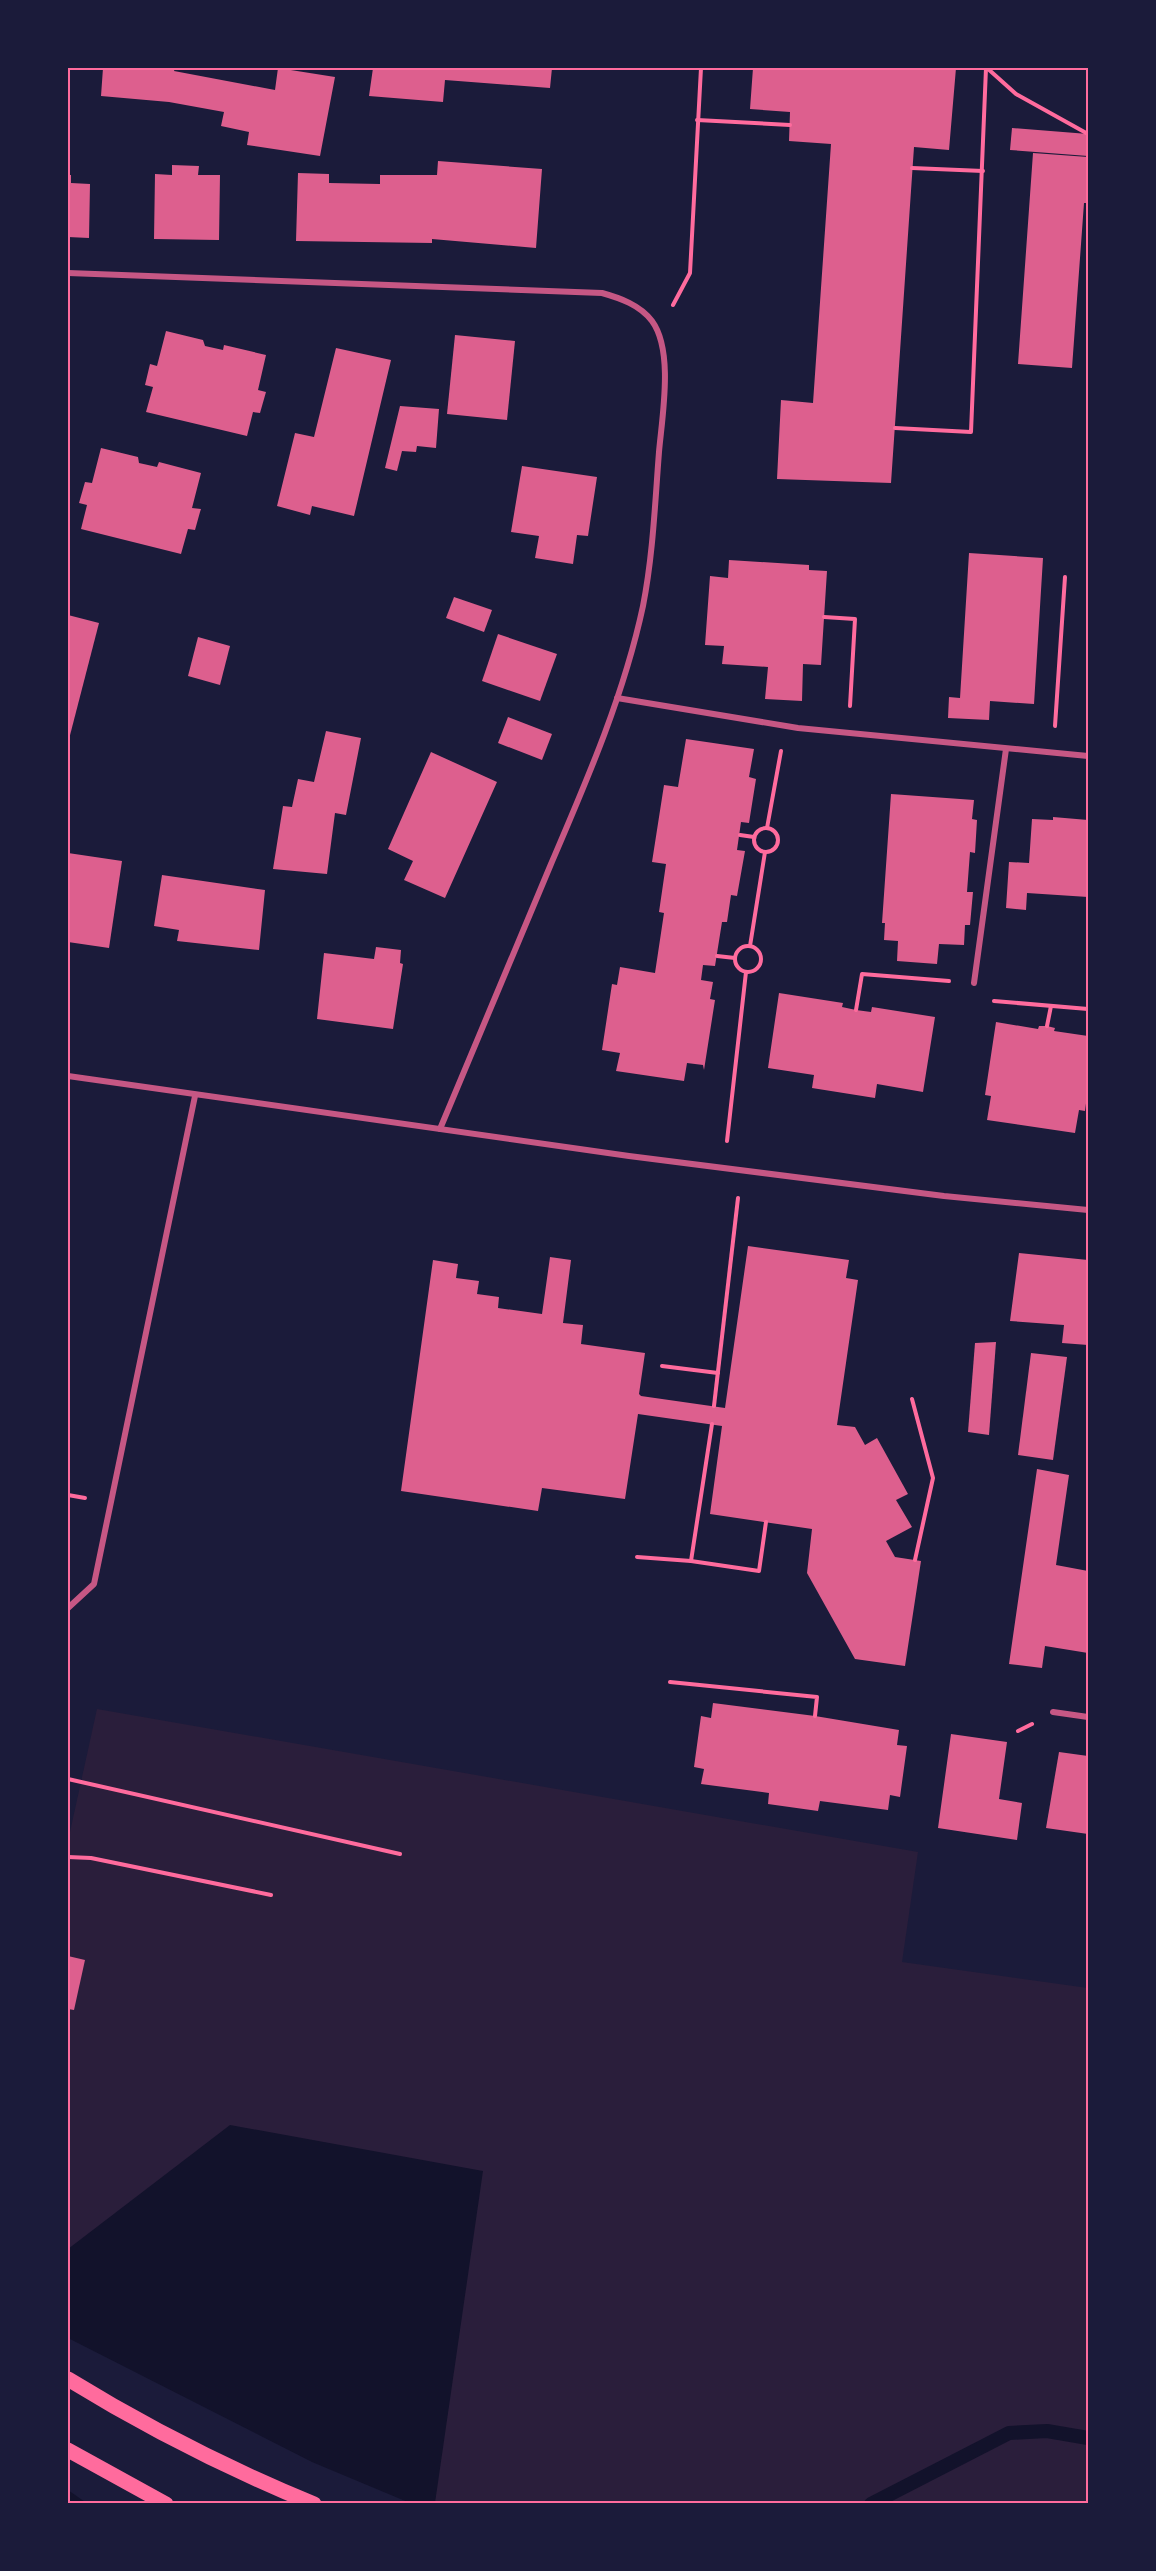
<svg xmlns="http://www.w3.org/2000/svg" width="1156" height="2571" font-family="Ubuntu,sans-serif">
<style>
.green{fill:#2a1e3b}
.water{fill:#12122b}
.pier{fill:#1b1b3a}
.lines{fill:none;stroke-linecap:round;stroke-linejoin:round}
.stream{stroke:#12122b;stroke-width:14}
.building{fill:#dd5f8e}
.path{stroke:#ff6b9d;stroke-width:4}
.minor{stroke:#c65784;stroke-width:6}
.primary{stroke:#ff6b9d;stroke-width:15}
.neatline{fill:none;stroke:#ff6b9d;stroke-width:2}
</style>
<rect width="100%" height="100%" fill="#1b1b3a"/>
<!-- green -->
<polygon class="green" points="97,1709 918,1852 902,1962 1088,1988 1088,2503 410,2503 68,2338 68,1841"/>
<!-- water -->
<polygon class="water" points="230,2125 483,2171 435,2503 68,2504 68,2249"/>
<!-- pier -->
<polygon class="pier" points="68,2338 312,2462 410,2503 88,2504 68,2490"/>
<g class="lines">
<!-- stream -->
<polyline class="stream" points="871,2504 1009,2433 1047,2431 1088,2438"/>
</g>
<!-- building -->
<g class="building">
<polygon points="103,68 175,68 174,71 275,90 278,68 335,77 320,156 247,145 249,132 221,126 224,112 169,102 101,96"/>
<polygon points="373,68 552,68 550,88 445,80 443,102 369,96"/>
<polygon points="753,68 956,68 949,150 914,147 891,483 777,479 781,400 813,403 831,144 789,141 790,112 750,109"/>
<polygon points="1012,128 1088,134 1088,156 1010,150"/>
<polygon points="1033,153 1088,157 1088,203 1084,203 1072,368 1018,364"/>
<polygon points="438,161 542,169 536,248 432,239 432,243 296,241 298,173 329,174 329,183 380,184 380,175 437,175"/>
<polygon points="172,165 199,166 198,175 220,175 219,240 154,239 155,174 172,175"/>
<polygon points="68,175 71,175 71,183 90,184 89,238 68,237"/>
<polygon points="166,331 203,340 205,346 223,350 224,345 266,355 258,390 266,392 260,413 253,412 247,436 146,412 153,387 145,385 150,364 157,366"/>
<polygon points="455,335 515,341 507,420 447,414"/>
<polygon points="336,348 391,360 354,516 312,506 310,515 277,506 295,433 314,437"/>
<polygon points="400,406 439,409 436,448 417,446 416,452 402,451 397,471 385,468"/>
<polygon points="101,448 138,457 139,463 157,467 159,462 201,473 192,508 201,509 200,512 195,530 188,529 181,554 81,529 87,505 79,503 85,482 92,483"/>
<polygon points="522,466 597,477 588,536 577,535 573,564 535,558 539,536 511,532"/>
<polygon points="969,553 1043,558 1034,704 990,701 989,720 948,718 949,697 960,698"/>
<polygon points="729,560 809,565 809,570 827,571 821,665 803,664 802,701 765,699 768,667 722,664 724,646 705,645 710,576 728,578"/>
<polygon points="454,597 492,610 484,632 446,618"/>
<polygon points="68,615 99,623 68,743"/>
<polygon points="498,634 557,654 540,701 482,681"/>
<polygon points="198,637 230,646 220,685 188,676"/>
<polygon points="508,717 552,734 542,760 498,743"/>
<polygon points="326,731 361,738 346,815 335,813 327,874 273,869 283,806 292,807 298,779 314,782"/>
<polygon points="686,739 754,749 749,777 756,779 749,823 741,822 737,850 745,851 737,896 731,895 727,922 722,922 715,966 703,965 701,980 713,982 710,999 715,1000 704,1070 703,1065 687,1063 684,1081 616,1071 620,1053 602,1050 612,984 617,985 620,967 655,973 664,913 659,912 666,864 652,862 664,785 678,787"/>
<polygon points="431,752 497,782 445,898 404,880 413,861 388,849"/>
<polygon points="891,794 974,800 972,819 977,820 975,853 970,852 967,892 973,892 970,925 965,925 964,945 939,944 937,964 897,961 898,941 884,940 885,923 882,923"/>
<polygon points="1053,817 1088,820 1088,897 1027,893 1026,910 1006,908 1009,862 1029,863 1032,819 1053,820"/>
<polygon points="68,853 122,861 109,948 68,942"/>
<polygon points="162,875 265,890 259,950 177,941 179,930 154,926"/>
<polygon points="376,947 401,950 400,963 403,964 393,1029 317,1019 324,953 374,959"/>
<polygon points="779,993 843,1003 842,1007 856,1010 871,1012 872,1007 935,1017 923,1092 877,1084 875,1098 812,1088 814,1075 768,1068"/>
<polygon points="996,1022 1038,1029 1039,1026 1047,1026 1055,1028 1054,1031 1088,1036 1088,1088 1085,1111 1079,1110 1075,1133 987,1120 991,1096 985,1095"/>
<polygon points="748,1246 849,1260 846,1278 858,1280 837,1425 855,1427 865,1445 877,1438 908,1494 896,1500 912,1527 886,1541 895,1557 921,1561 905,1666 855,1659 807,1573 812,1529 710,1514 722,1426 638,1414 625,1499 542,1488 538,1511 401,1491 433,1260 458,1264 456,1278 479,1281 477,1294 499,1297 498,1308 542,1314 550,1257 571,1260 563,1323 583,1325 581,1344 645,1353 639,1394 641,1396 725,1408"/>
<polygon points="1019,1253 1088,1260 1088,1345 1062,1343 1064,1325 1010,1321"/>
<polygon points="996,1342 989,1435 968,1432 975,1343"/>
<polygon points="1031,1353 1067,1357 1053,1460 1018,1455"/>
<polygon points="1037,1469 1069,1475 1056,1565 1088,1571 1088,1653 1045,1646 1042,1668 1009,1664"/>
<polygon points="713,1703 815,1716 899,1730 897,1745 907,1746 900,1797 890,1795 888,1810 820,1801 818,1811 768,1804 769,1793 701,1784 704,1769 694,1767 701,1716 711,1718"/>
<polygon points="951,1734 1007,1742 999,1799 1022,1803 1017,1840 938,1828"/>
<polygon points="1059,1752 1088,1756 1088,1834 1046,1828"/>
<polygon points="68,1956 85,1960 74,2010 68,2009"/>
</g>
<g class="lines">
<!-- path -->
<g class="path">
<polyline points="987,68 1016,94 1088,134"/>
<polyline points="697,120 790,125"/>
<polyline points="912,168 983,171"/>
<polyline points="673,305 690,273 701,68"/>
<polyline points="895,428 971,432 986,68"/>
<polyline points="824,617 855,619 850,706"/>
<polyline points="1055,726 1065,577"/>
<polyline points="767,828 781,751"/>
<circle cx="766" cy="840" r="12"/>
<polyline points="740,835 754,837"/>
<circle cx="748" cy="959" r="13"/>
<polyline points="750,946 765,852"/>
<polyline points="717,956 735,958"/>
<polyline points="994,1001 1088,1009"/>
<polyline points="856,1010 862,974 949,981"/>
<polyline points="1047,1026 1051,1006"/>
<polyline points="727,1141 746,972"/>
<polyline points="662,1366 718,1373"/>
<polyline points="912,1399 933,1478 915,1560"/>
<polyline points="714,1406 738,1198"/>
<polyline points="68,1495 85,1498"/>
<polyline points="637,1557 691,1561 759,1571 766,1522"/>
<polyline points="691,1561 712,1424"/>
<polyline points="670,1682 817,1697 815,1716"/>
<polyline points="1018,1731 1032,1724"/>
<polyline points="68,1779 400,1854"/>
<polyline points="68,1857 91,1858 271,1895"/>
</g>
<!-- minor -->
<g class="minor">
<path d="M 68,273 L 602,293 C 620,298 640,305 652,321 C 674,351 662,417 659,452 C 655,503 653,555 643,606 C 624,695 587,780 551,864 C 514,952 477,1041 440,1129"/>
<polyline points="617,698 798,728 1088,756"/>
<polyline points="974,983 1006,749"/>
<polyline points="68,1076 629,1156 944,1196 1088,1210"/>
<polyline points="68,1608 94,1584 195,1096"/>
<polyline points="1053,1712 1088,1717"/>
</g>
<!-- primary -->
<g class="primary">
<path d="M 68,2379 C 146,2427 229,2469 314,2504"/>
<polyline points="68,2450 166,2504"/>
</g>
</g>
<!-- border -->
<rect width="1156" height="2571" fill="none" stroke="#1b1b3a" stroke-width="138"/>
<rect x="69" y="69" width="1018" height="2433" class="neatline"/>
</svg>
